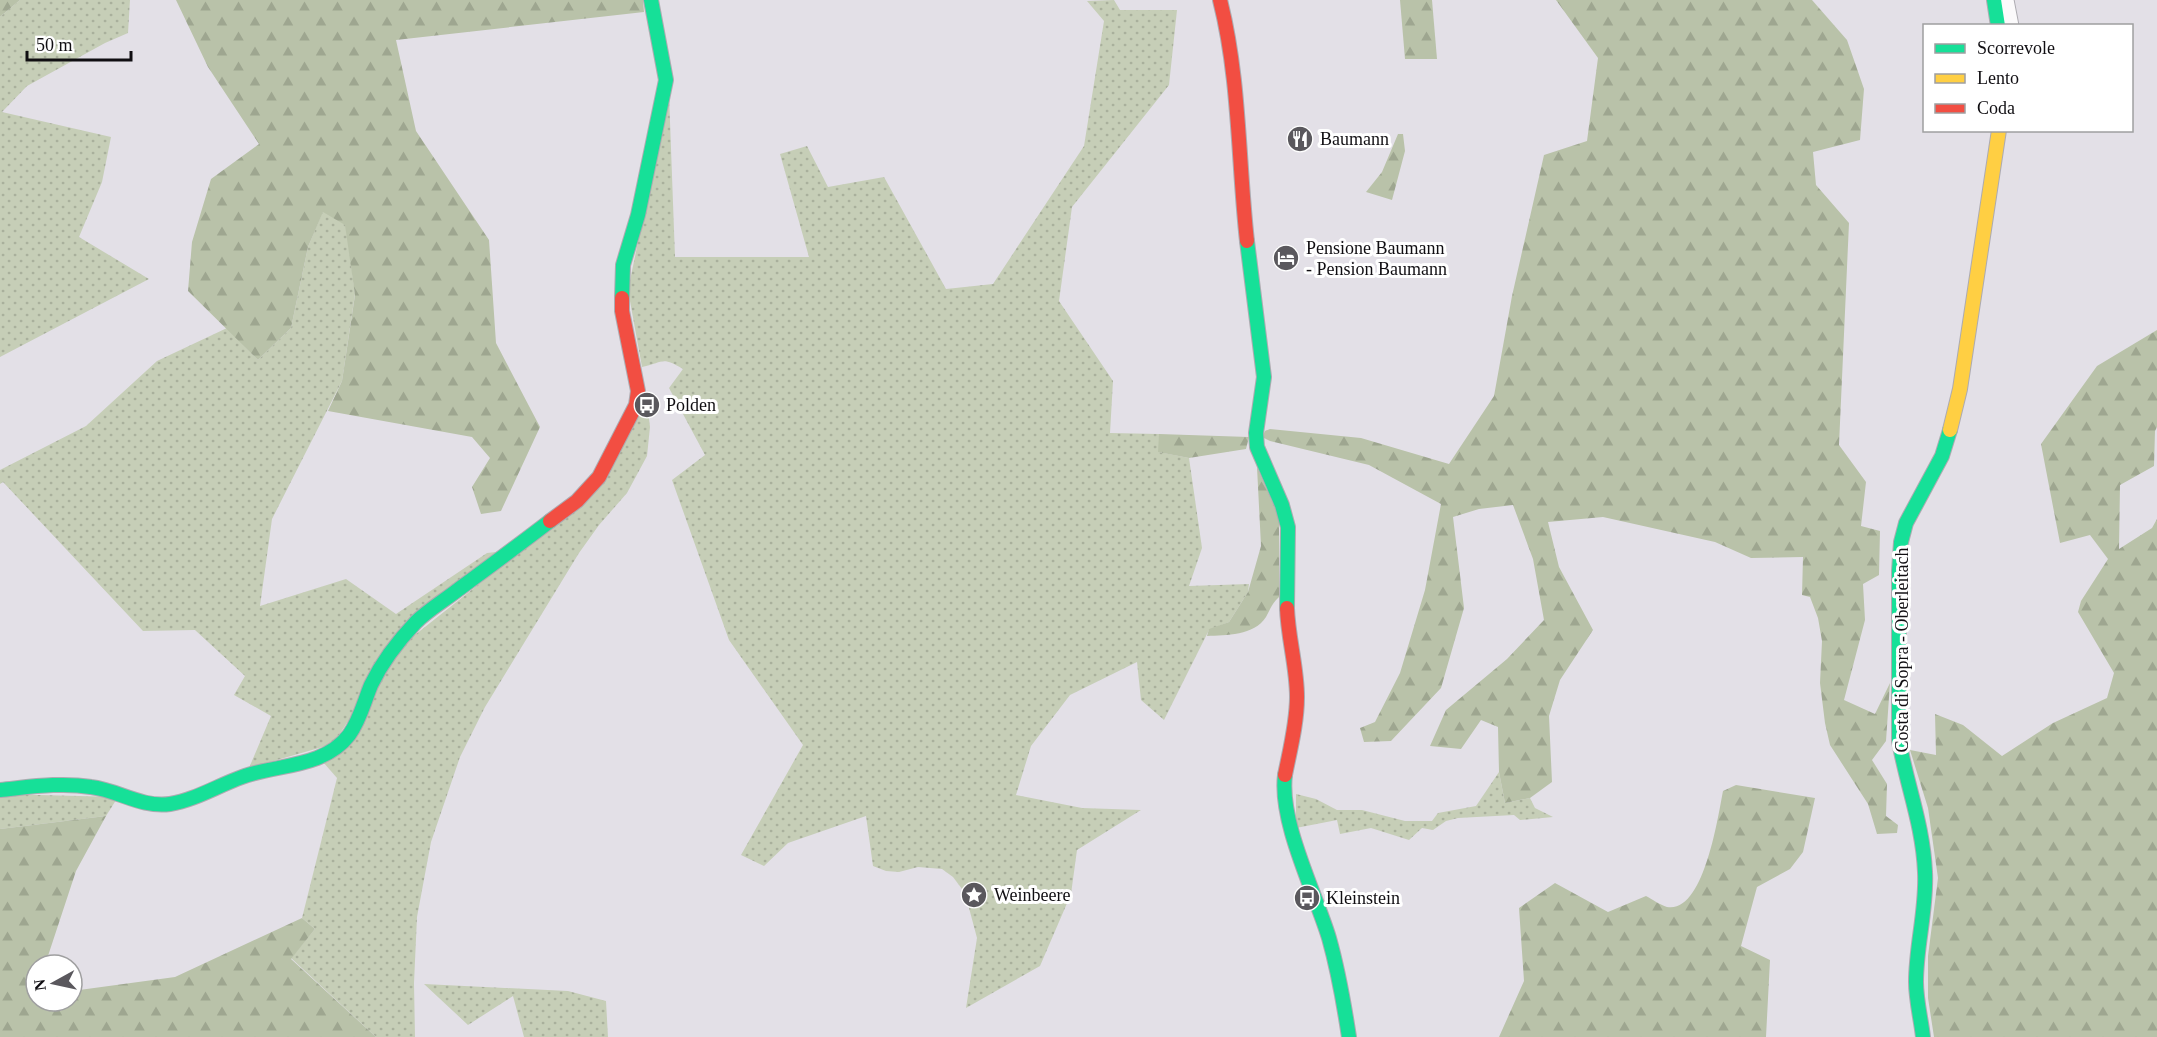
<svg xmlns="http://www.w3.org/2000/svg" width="2157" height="1037" font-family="'Times New Roman',serif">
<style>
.grass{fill:url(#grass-dots)}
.forest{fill:url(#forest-firs)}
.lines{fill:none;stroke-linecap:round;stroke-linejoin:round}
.street-casing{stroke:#adabb1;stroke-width:17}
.fast-casing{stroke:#adabb1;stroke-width:16}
.slow-casing{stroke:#adabb1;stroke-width:16}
.jam-casing{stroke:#adabb1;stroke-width:16}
.street{stroke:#fbfafb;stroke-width:15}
.fast{stroke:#16e098;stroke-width:14}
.slow{stroke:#ffcf43;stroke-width:14}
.jam{stroke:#f24e42;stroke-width:14}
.labels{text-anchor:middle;stroke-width:6;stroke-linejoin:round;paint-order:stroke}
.poi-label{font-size:18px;fill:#100e12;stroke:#fff;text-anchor:start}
.street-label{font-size:18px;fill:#100e12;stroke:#fff}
</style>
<defs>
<pattern id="grass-dots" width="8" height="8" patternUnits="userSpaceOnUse" patternTransform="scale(1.5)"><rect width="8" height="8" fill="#c6ceb7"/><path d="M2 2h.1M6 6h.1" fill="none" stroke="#a9b09c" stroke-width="1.8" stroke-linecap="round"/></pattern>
<pattern id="forest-firs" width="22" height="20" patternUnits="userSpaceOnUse" patternTransform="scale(1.5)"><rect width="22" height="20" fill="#b9c2a9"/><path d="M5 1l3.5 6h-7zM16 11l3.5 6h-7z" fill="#9ea690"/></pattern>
</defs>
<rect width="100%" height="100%" fill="#e3e0e7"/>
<!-- grass -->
<g class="grass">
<polygon points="20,0 130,0 128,33 105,43 27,86 2,112 111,137 102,182 79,237 149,279 0,357 0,17"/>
<path d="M 1114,0 L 1120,10 L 1177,10 L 1169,85 L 1072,207 L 1059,301 L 1113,381 L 1110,433 L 1159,434 L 1159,452 L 1189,458 L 1202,548 L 1189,586 L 1249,584 L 1248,592 L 1229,622 L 1209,630 L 1164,720 L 1141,700 L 1137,662 L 1070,695 L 1031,746 L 1016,795 L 1082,808 L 1141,810 L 1077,850 L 1071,894 L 1040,966 L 966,1008 L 977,938 L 965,893 L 953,877 L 942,869 L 918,867 L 899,872 L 886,871 L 873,866 L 866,816 L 788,843 L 764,866 L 741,855 L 803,745 L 729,640 L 672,480 L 705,455 L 669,388 L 683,369 C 662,356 664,362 642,367 L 628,290 L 669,94 L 675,257 L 809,257 L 780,154 L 807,146 L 828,187 L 884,177 L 946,289 L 993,284 L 1084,146 L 1104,21 L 1087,1 Z"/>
<polygon points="323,211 346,225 355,294 342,381 272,519 260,606 346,579 396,614 487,553 496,552 420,612 333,744 249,768 271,716 234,695 245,676 195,630 143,631 3,482 0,484 0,470 86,426 157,361 227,328 258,360 291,328 308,247"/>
<polygon points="645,406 648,410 650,427 647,456 627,493 599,525 579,553 485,707 460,757 431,842 417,917 414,983 415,1037 376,1037 291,958 315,929 302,918 337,778 323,762 401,646 581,503"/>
<polygon points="1499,772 1505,803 1530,798 1535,808 1553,817 1520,820 1514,815 1458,818 1446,821 1433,830 1422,828 1409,840 1371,828 1340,834 1337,820 1296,828 1296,794 1316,799 1337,810 1362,810 1405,821 1432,821 1438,813 1476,806"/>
<polygon points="0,794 118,797 106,816 0,829"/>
<polygon points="424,984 568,991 606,1001 608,1037 524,1037 513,996 468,1025"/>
</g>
<!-- forest -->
<g class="forest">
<polygon points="0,0 20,0 0,17"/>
<polygon points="176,0 643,0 644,12 396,40 416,131 489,240 496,343 540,427 501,511 481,514 472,487 490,458 472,437 328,411 342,381 355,295 345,225 323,212 308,247 291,328 258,360 188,291 192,242 211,179 259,144 208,67"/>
<polygon points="1400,0 1432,0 1437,59 1405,59"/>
<polygon points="1556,0 1812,0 1847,40 1864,89 1860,140 1813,152 1816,185 1849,223 1839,445 1866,482 1861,526 1880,531 1879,575 1863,584 1865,620 1844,700 1875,714 1890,683 1886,741 1872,760 1887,784 1886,816 1898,825 1897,833 1877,834 1868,804 1830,745 1825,723 1820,683 1822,641 1818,618 1810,597 1802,595 1803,557 1751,558 1715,542 1603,517 1548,522 1559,567 1593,630 1560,680 1549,716 1552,782 1530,798 1505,803 1499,772 1498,727 1481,720 1461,749 1430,746 1446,710 1507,659 1544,620 1533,559 1513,505 1479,509 1453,517 1464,608 1441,688 1391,741 1364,742 1360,728 1375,722 1400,673 1425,590 1441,504 1369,465 1270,441 1262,437 1265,431 1270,429 1361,438 1449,464 1494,396 1512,296 1544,155 1587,141 1598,58"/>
<polygon points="1398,134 1403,134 1405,151 1392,200 1366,192 1382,172"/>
<polygon points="2157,330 2157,427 2155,431 2154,466 2120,485 2119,549 2152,528 2157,519 2157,1037 1934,1037 1928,998 1928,956 1938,878 1928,808 1910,750 1936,755 1935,714 1963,725 2002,756 2053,723 2107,698 2114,673 2078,612 2081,601 2108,559 2090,535 2060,543 2041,444 2097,366"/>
<polygon points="1159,434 1249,437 1246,449 1189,458 1158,452"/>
<path d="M 1257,467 L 1279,517 L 1279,597 C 1272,603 1270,610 1266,617 C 1254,636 1226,635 1207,636 L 1209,629 L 1229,622 L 1248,592 L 1261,546 Z"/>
<path d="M 1736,785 L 1815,798 L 1803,852 L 1790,869 L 1757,887 L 1741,946 L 1770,960 L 1766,1037 L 1499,1037 L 1524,981 L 1519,908 L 1555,883 L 1608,912 L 1646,896 C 1652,899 1660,905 1667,907 C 1704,914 1718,816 1723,791 Z"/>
<polygon points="106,816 76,871 45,965 36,965 36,1001 72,1001 72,991 175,977 302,918 315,929 291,959 376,1037 0,1037 0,829"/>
</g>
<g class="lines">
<!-- street casing -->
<g class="street-casing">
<polyline id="street" points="2006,0 2011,26"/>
</g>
<!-- fast casing -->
<g class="fast-casing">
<g id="fast">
<polyline points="1994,0 1998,26"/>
<polyline points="1247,241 1264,377 1256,433 1257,447 1282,505 1288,527 1287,608"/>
<polyline points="622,298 623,265 638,215 666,80 651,0"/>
<path d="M 1285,775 C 1279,822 1315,892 1329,938 C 1338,970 1344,1004 1349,1037"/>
<path d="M 0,790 C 30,787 61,782 91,787 C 118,790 141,808 170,804 C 195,800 217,786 242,777 C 277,764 324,768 349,735 C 360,720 364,702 371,685 C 382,662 398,641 416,622 C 428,610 445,600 459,589 C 489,567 520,544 550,521"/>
<path d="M 1923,1037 C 1921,1019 1916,1000 1916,982 C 1916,945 1927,909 1925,872 C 1923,825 1907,786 1899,741 L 1899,571 L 1901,542 L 1906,523 L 1942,456 L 1950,430"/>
</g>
</g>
<!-- slow casing -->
<g class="slow-casing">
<polyline id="slow" points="1950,430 1960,389 1999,130"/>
</g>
<!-- jam casing -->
<g class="jam-casing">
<g id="jam">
<path d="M 1220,0 C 1240,79 1238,161 1247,241"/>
<polyline points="550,521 577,501 599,477 636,405 638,391 622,311 622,298"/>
<path d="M 1285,775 C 1290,750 1297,723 1297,697 C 1297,667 1288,638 1287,608"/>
</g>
</g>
<!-- street -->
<use href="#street" class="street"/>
<!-- fast -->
<use href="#fast" class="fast"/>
<!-- slow -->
<use href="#slow" class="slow"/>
<!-- jam -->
<use href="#jam" class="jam"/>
</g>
<!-- icons -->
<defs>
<g id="restaurant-disc" transform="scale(1.35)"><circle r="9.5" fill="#5a585d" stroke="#fff"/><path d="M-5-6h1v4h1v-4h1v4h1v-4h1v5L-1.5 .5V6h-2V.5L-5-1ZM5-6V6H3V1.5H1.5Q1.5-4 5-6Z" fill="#fff"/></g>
<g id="hotel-disc" transform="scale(1.35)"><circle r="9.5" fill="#5a585d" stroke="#fff"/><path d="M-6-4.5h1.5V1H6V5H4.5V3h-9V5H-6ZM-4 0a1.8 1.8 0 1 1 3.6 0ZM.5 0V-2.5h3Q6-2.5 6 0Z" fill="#fff"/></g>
<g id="bus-disc" transform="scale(1.35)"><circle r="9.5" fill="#5a585d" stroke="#fff"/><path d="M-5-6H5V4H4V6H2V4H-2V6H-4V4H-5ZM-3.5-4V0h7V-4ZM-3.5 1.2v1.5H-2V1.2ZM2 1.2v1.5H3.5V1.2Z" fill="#fff"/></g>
<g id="sight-disc" transform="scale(1.35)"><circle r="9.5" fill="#5a585d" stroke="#fff"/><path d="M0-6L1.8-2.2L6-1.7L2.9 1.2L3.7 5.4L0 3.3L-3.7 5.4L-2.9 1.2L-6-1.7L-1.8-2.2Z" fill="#fff"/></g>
</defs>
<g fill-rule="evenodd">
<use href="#restaurant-disc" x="1300" y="139"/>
<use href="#hotel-disc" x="1286" y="258"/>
<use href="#bus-disc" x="647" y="405"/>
<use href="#sight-disc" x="974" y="895"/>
<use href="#bus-disc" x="1307" y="898"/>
</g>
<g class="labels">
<!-- poi labels -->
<g class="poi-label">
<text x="1320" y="145">Baumann</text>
<text x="1306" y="254">Pensione Baumann<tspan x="1306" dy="21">- Pension Baumann</tspan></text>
<text x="666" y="411">Polden</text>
<text x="994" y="901">Weinbeere</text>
<text x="1326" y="904">Kleinstein</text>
</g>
<!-- street labels -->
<g class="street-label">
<text transform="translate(1902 650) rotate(-90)" y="6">Costa di Sopra - Oberleitach</text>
</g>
</g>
<!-- legend -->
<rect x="1923" y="24" width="210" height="108" fill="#ffffff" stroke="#9f9fa0" stroke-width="1.5"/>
<rect x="1935" y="44" width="30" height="9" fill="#16e098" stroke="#9f9fa0" stroke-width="1.5"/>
<text x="1977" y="54" font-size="18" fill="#100e12">Scorrevole</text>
<rect x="1935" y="74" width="30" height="9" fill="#ffcf43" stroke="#9f9fa0" stroke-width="1.5"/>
<text x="1977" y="84" font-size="18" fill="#100e12">Lento</text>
<rect x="1935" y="104" width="30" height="9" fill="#f24e42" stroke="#9f9fa0" stroke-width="1.5"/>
<text x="1977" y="114" font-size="18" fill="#100e12">Coda</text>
<!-- north arrow -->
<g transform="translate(54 983) rotate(262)"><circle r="28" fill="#ffffff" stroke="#9f9fa0" stroke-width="1.5"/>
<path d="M0-4.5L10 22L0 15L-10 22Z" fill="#5a585d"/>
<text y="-9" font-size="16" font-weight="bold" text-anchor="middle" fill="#100e12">N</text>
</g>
<!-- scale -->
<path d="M27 51v9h104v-9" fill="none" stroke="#100e12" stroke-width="3"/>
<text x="36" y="51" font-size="18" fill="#100e12" stroke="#ffffff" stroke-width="4.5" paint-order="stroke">50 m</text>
</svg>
